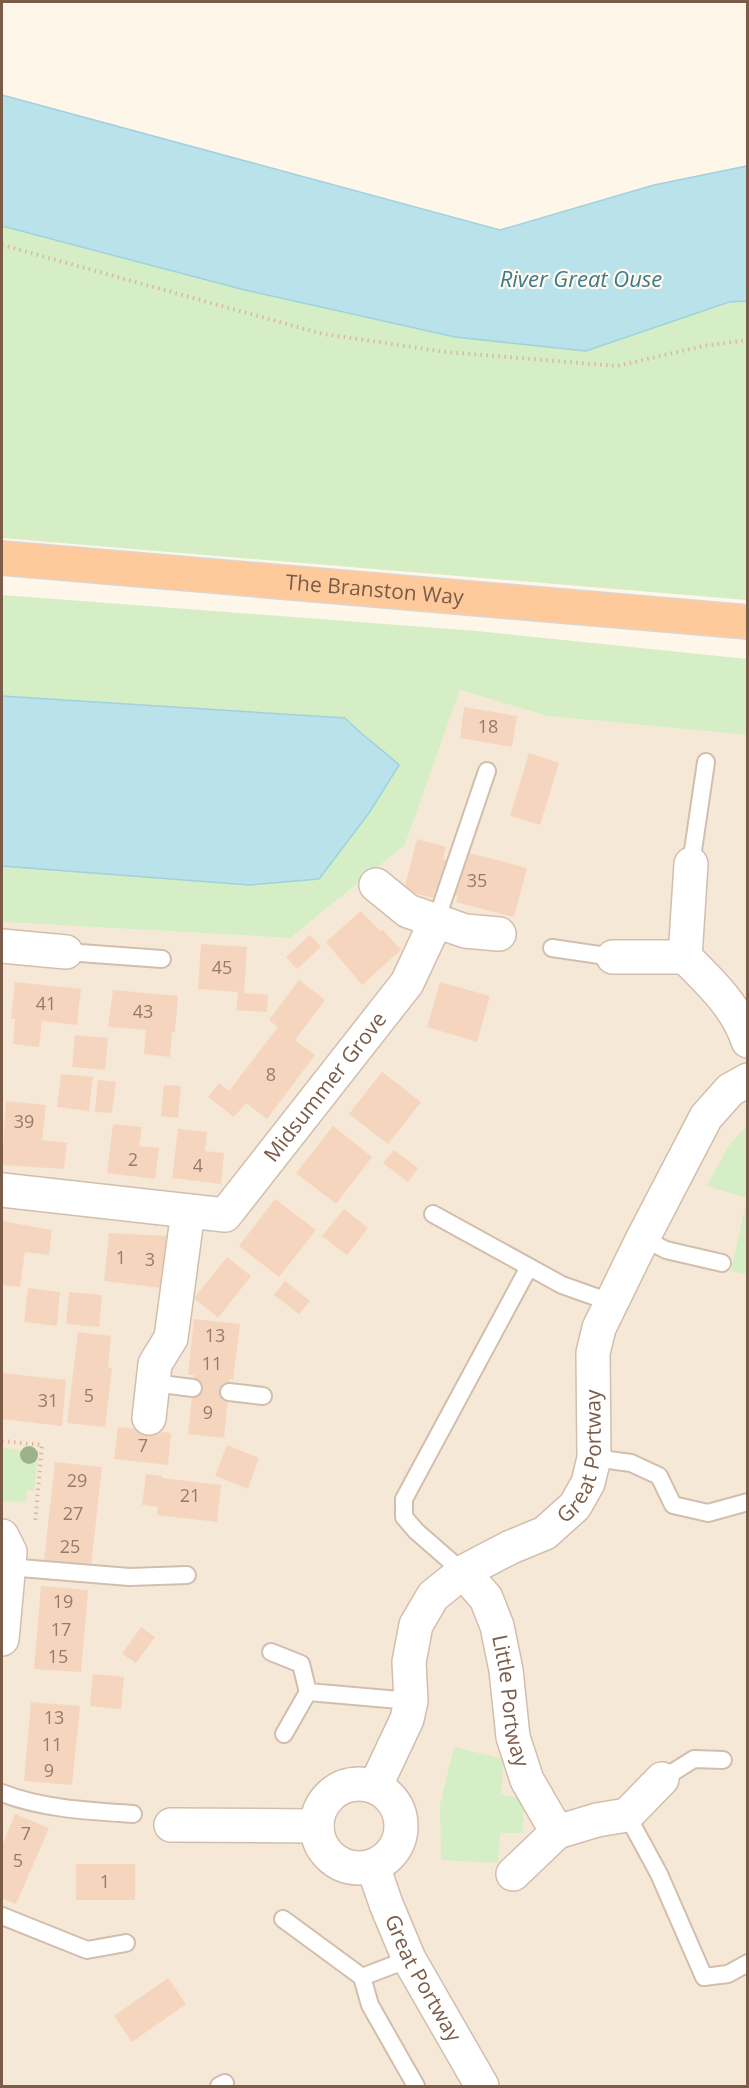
<svg xmlns="http://www.w3.org/2000/svg" width="749" height="2088" font-family="'Open Sans',sans-serif">
<style>
.residential{fill:#f6e8d6}
.green{fill:#d5eec5}
.water{fill:#bae2ea;stroke:#a0d2dd;stroke-width:1.5}
.building{fill:#f6d5be}
.lines{fill:none;stroke-linecap:round;stroke-linejoin:round}
.service-casing{stroke:#d2beac;stroke-width:20}
.minor-casing{stroke:#d2beac;stroke-width:36}
.trunk-casing{stroke:#ddd5d0;stroke-width:36}
.path{stroke:#dcb8a0;stroke-width:4;stroke-dasharray:1.5 4.5;stroke-linecap:butt}
.service{stroke:#fff;stroke-width:16}
.minor{stroke:#fff;stroke-width:33}
.trunk{stroke:#feca9c;stroke-width:33}
.tree{fill:#9eb28a}
.labels{text-anchor:middle;stroke-width:4.5;stroke-linejoin:round;paint-order:stroke}
.number-label{font-size:18px;fill:#9a7a66}
.street-label{font-size:21px;fill:#7b5c49;stroke:#fff9f0}
.water-label{font-size:22px;font-style:italic;fill:#3e7b88;stroke:#fff9f0}
</style>
<rect width="100%" height="100%" fill="#fef6e9"/>
<!-- residential -->
<polygon class="residential" points="460,690 547,716 747,735 747,2086 2,2086 2,922 290,938 405,845"/>
<!-- green -->
<g class="green">
<polygon points="2,226 241,289 747,301 747,600 2,538"/>
<polygon points="2,595 477,631 747,659 747,735 547,716 460,690 405,845 290,938 2,922"/>
<polygon points="747,1125 747,1198 707,1186 728,1147"/>
<polygon points="747,1199 748,1274 747,1274 731,1271"/>
<polygon points="2,1448 38,1452 34,1491 27,1490 26,1502 2,1501"/>
<polygon points="454,1747 504,1759 501,1794 524,1799 523,1833 500,1833 498,1863 441,1860 440,1805"/>
</g>
<!-- water -->
<g class="water">
<polygon points="2,95 500,230 654,185 747,166 747,301 729,302 586,351 455,337 241,289 2,226"/>
<path d="M 2,696 L 345,718 C 361,735 381,748 399,765 L 369,813 L 319,879 L 249,885 L 2,866 Z"/>
</g>
<!-- building -->
<g class="building">
<polygon points="464,707 517,716 512,747 460,738"/>
<polygon points="529,753 559,763 540,825 510,816"/>
<polygon points="417,839 446,847 443,859 466,865 469,853 527,868 514,917 456,902 458,896 435,889 433,898 404,890"/>
<polygon points="361,911 380,931 383,930 401,950 362,985 326,942"/>
<polygon points="310,935 321,947 297,969 286,957"/>
<polygon points="201,944 247,947 244,993 268,995 267,1012 236,1010 238,992 198,989"/>
<polygon points="299,980 325,1000 295,1040 315,1055 267,1119 246,1103 234,1117 208,1097 219,1083 229,1091 278,1027 269,1020"/>
<polygon points="15,982 81,989 77,1025 42,1021 39,1047 13,1044 15,1019 11,1019"/>
<polygon points="440,982 490,996 477,1042 427,1027"/>
<polygon points="113,990 178,996 175,1032 172,1032 170,1057 144,1054 146,1030 108,1027"/>
<polygon points="75,1035 108,1038 105,1070 72,1067"/>
<polygon points="382,1072 421,1102 388,1144 349,1114"/>
<polygon points="61,1074 93,1077 89,1111 57,1107"/>
<polygon points="98,1080 116,1082 112,1113 95,1112"/>
<polygon points="164,1085 181,1086 178,1118 161,1116"/>
<polygon points="6,1101 46,1105 42,1140 67,1143 64,1169 2,1165"/>
<polygon points="113,1124 142,1127 139,1146 159,1148 155,1179 107,1173"/>
<polygon points="333,1126 372,1157 336,1204 296,1173"/>
<polygon points="178,1129 207,1132 205,1151 224,1153 221,1184 172,1178"/>
<polygon points="394,1150 418,1168 408,1182 383,1163"/>
<polygon points="275,1199 316,1230 279,1277 239,1246"/>
<polygon points="344,1209 368,1228 347,1255 322,1236"/>
<polygon points="2,1221 52,1230 49,1255 25,1252 20,1287 2,1285"/>
<polygon points="109,1233 167,1236 162,1288 104,1281"/>
<polygon points="227,1257 251,1276 218,1318 194,1298"/>
<polygon points="285,1281 310,1301 299,1314 274,1295"/>
<polygon points="28,1288 60,1292 57,1326 24,1322"/>
<polygon points="69,1292 102,1295 99,1327 66,1324"/>
<polygon points="194,1319 240,1324 233,1380 230,1379 224,1438 188,1434 194,1375 188,1375"/>
<polygon points="78,1332 111,1336 108,1367 112,1368 105,1427 67,1423"/>
<polygon points="2,1373 66,1380 62,1426 2,1419"/>
<polygon points="118,1427 171,1433 168,1465 114,1459"/>
<polygon points="227,1445 259,1458 248,1489 215,1476"/>
<polygon points="55,1462 102,1467 91,1566 44,1561"/>
<polygon points="146,1474 162,1476 162,1478 221,1485 217,1522 157,1515 158,1507 142,1505"/>
<polygon points="41,1586 88,1590 81,1672 34,1669"/>
<polygon points="141,1627 155,1637 136,1663 122,1654"/>
<polygon points="93,1674 124,1677 121,1709 90,1706"/>
<polygon points="31,1702 80,1706 72,1785 24,1781"/>
<polygon points="15,1814 49,1828 16,1904 2,1898 2,1846"/>
<rect x="76" y="1864" width="59" height="36"/>
<polygon points="168,1978 186,2004 132,2042 114,2016"/>
</g>
<g class="lines">
<!-- service casing -->
<g class="service-casing">
<g id="service">
<polyline points="691,864 706,762"/>
<polyline points="436,921 487,771"/>
<polyline points="552,948 613,957"/>
<polyline points="66,952 162,959"/>
<polyline points="433,1214 562,1285 610,1302"/>
<polyline points="643,1238 666,1250 722,1263"/>
<polyline points="153,1383 193,1388"/>
<polyline points="229,1392 263,1396"/>
<polyline points="594,1458 631,1463 659,1476 673,1505 708,1513 748,1502"/>
<polyline points="8,1567 129,1577 187,1575"/>
<polyline points="463,1572 416,1531 404,1517 404,1499 529,1267"/>
<polyline points="271,1652 301,1664 308,1692 411,1701"/>
<polyline points="284,1734 308,1692"/>
<polyline points="662,1779 694,1759 723,1760"/>
<path d="M 2,1793 C 43,1809 89,1811 133,1814"/>
<polyline points="627,1815 659,1874 704,1977 728,1974 748,1963"/>
<polyline points="2,1916 87,1950 126,1943"/>
<polyline points="283,1919 362,1977 370,2005 416,2086"/>
<polyline points="362,1977 409,1959"/>
<polyline points="219,2086 225,2083"/>
</g>
</g>
<!-- minor casing -->
<g class="minor-casing">
<g id="minor">
<path d="M 691,864 L 685,957 C 710,982 737,1007 748,1041"/>
<polyline points="376,885 408,911 465,931 499,934"/>
<polyline points="2,946 66,952"/>
<polyline points="613,957 685,957"/>
<path id="s1" d="M 2,1190 L 225,1215 L 407,983 L 436,921"/>
<polyline points="149,1418 155,1364 171,1338 188,1211"/>
<polyline points="2,1536 10,1552 2,1639"/>
<path id="s2" d="M 463,1572 L 486,1598 L 497,1626 L 506,1670 L 513,1737 L 527,1780 L 557,1832"/>
<circle cx="359" cy="1826" r="42"/>
<path id="s3" d="M 375,1787 L 407,1719 L 411,1701 L 409,1662 L 416,1625 L 433,1596 L 463,1572 L 511,1547 L 545,1533 L 575,1506 L 588,1483 L 594,1458 L 593,1353 L 599,1328 L 643,1238 L 706,1117 L 730,1090 L 748,1080"/>
<polyline points="171,1825 317,1826"/>
<path id="s4" d="M 373,1866 L 386,1904 L 409,1959 L 482,2086"/>
<polyline points="513,1874 557,1832 597,1820 627,1815 662,1779"/>
</g>
</g>
<!-- trunk casing -->
<g class="trunk-casing">
<g id="trunk">
<path id="s5" d="M 2,558 L 748,622"/>
</g>
</g>
<!-- path -->
<g class="path">
<polyline points="2,245 323,334 446,352 617,366 703,346 748,340"/>
<polyline points="2,1441 42,1445 35,1524"/>
</g>
<!-- service -->
<use href="#service" class="service"/>
<!-- minor -->
<use href="#minor" class="minor"/>
<!-- trunk -->
<use href="#trunk" class="trunk"/>
</g>
<!-- trees -->
<circle class="tree" cx="29" cy="1455" r="9"/>
<g class="labels">
<!-- number labels -->
<g class="number-label">
<text x="488" y="733">18</text>
<text x="477" y="887">35</text>
<text x="222" y="974">45</text>
<text x="46" y="1010">41</text>
<text x="143" y="1018">43</text>
<text x="271" y="1081">8</text>
<text x="24" y="1128">39</text>
<text x="133" y="1166">2</text>
<text x="198" y="1172">4</text>
<text x="121" y="1264">1</text>
<text x="150" y="1266">3</text>
<text x="215" y="1342">13</text>
<text x="212" y="1370">11</text>
<text x="89" y="1402">5</text>
<text x="48" y="1407">31</text>
<text x="208" y="1419">9</text>
<text x="143" y="1452">7</text>
<text x="77" y="1487">29</text>
<text x="190" y="1502">21</text>
<text x="73" y="1520">27</text>
<text x="70" y="1553">25</text>
<text x="63" y="1608">19</text>
<text x="61" y="1636">17</text>
<text x="58" y="1663">15</text>
<text x="54" y="1724">13</text>
<text x="52" y="1751">11</text>
<text x="49" y="1777">9</text>
<text x="26" y="1840">7</text>
<text x="18" y="1867">5</text>
<text x="105" y="1888">1</text>
</g>
<!-- street labels -->
<g class="street-label">
<text dy="7" stroke="none"><textPath href="#s5" startOffset="374">The Branston Way</textPath></text>
<text dy="7" stroke="none"><textPath href="#s1" startOffset="387">Midsummer Grove</textPath></text>
<text dy="7" stroke="none"><textPath href="#s3" startOffset="424">Great Portway</textPath></text>
<text dy="7" stroke="none"><textPath href="#s2" startOffset="141">Little Portway</textPath></text>
<text dy="7" stroke="none"><textPath href="#s4" startOffset="123">Great Portway</textPath></text>
</g>
<!-- water labels -->
<g class="water-label">
<text x="581" y="287">River Great Ouse</text>
</g>
</g>
<!-- border -->
<rect width="749" height="2088" fill="none" stroke="#7b5c49" stroke-width="6"/>
</svg>
